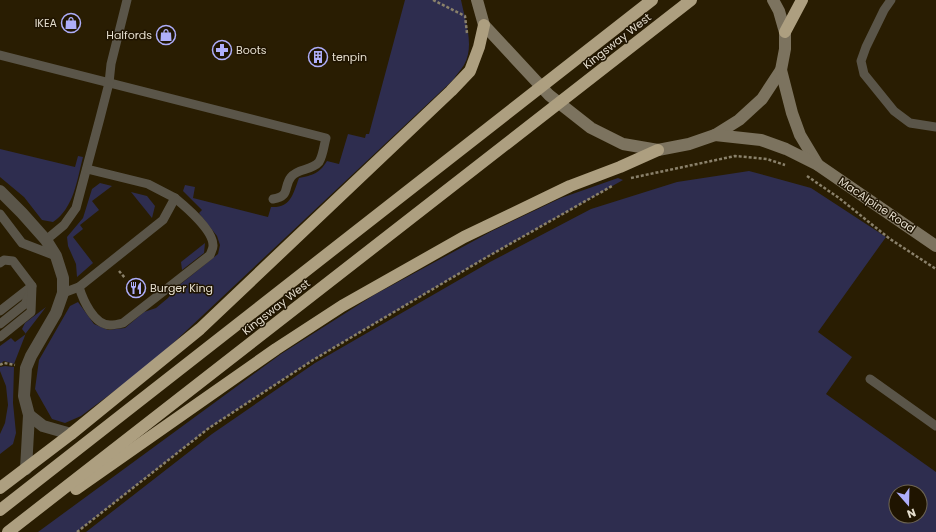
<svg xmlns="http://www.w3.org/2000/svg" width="936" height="532" font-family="Poppins,sans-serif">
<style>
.green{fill:#2e2d4f;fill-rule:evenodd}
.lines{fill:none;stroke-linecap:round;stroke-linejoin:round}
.path{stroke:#8a816b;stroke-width:2.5;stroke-dasharray:3 2;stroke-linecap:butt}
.lane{stroke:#5a5549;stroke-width:9}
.street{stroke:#5a5549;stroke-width:12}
.secondary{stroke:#7c735f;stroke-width:12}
.highway{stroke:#ad9f80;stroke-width:12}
.labels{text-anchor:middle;stroke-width:3;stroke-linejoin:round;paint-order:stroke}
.poi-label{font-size:11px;fill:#e5dece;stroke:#1f1400;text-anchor:start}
.street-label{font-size:11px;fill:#e5dece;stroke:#1f1400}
</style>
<rect width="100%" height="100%" fill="#291d02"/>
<!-- green -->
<g class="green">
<path d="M 405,0 L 461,0 C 465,20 475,46 464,65 C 461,70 456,75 453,80 L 152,363 L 81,416 L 65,423 L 52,419 L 35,389 L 39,360 L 70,306 L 78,302 L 94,324 L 108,330 L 125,328 L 144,312 L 156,308 L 168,298 L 177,287 L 218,254 L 220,245 L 217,236 L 199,213 L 202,210 L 183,191 L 185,185 L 195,187 L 193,198 L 268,217 L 271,207 C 291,208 293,194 299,178 C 313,175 319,174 327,161 L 339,164 L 348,134 L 365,138 L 366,134 L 369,134 Z"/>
<path d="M 0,149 L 75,167 L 78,156 L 83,157 C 77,180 74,208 53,222 L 42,220 L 24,197 L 0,177 Z"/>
<path d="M 749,171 L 811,188 L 886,237 L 818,332 L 852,357 L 826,394 L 936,472 L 936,532 L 86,532 L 212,434 L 315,363 L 490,262 L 591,209 L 677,182 ZM 896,492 L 920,492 L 920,516 L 896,516 Z"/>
<polygon points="618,178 623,180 487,257 313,360 209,428 77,532 38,532 281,354 374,295 492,231 561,198"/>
<polygon points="100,183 112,186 92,201 99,210 80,225 83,229 73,237 93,263 77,277 76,264 68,246 67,237 83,218 92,189"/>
<polygon points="131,192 147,196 155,206 152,218"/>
<polygon points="205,243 204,253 182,270 181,262"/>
<polygon points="46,307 26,333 14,364 4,361 0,364 0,346 11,338 15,342 26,334 22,329 25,323"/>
<polygon points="5,366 14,367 13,403 16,433 13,444 0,454 0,434 5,423 8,405 6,386 0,371 0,367"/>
</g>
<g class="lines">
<!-- path -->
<g class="path">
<polyline points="433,0 465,16 467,33"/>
<polyline points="807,176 839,198 890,239 936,269"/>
<polyline points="631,178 735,156 767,159 785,165"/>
<polyline points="119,271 125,278"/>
<polyline points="0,365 4,363 15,365"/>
<polyline points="77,532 209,428 313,360 487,257 612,186"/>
</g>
<!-- lane -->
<g class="lane">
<polyline points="891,0 884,10 866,47 861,61 864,74 894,111 910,123 936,127"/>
<path d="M 0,55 L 326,138 C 324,145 323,156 319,162 C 311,171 298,168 291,177 C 283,187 291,196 273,199"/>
<polyline points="0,214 22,243 56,256"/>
<polyline points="46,240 64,225 76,208 100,118 109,83 111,64 127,0"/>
<polyline points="0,263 4,260 13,261 32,286 0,311"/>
<path d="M 79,287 C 83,300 94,325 110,325 C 114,325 119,324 123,323 L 210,255 C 211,252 213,249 213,246 C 214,231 186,207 175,198"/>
<polyline points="63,293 79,287 163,220 175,198 148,184 87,169"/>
<polyline points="0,324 25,304 30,293"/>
<polyline points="0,337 31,312 32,286"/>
<polyline points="870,379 936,426"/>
</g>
<!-- street -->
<g class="street">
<polyline points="0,191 22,213 46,240 56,256 63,278 63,293 56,313 31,356 26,368 24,396 29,415 26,469"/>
<polyline points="29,415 43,426 71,434"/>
</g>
<!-- secondary -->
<g class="secondary">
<polyline points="477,0 484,25 549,95 591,128 623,144 658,150 689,144 715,135 739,120 762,99 781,70 785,49 785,32 779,11 773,0"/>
<polyline points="781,70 792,113 800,135 818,165"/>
<polyline points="715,135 761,140 786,149 818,165 936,246"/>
</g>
<!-- highway -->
<g class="highway">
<polyline points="785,32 802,0"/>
<polyline points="0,488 71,434 200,329 451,91 470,71 479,47 484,25"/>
<polyline points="76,489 276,349 342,306 464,237 570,186 620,167 658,150"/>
<polyline points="0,510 652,0"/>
<polyline points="8,532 691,0"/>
</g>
</g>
<!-- icons -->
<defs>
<g id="shop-ring" transform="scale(1)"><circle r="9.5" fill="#1f1400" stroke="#aeaefa" stroke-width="1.5"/><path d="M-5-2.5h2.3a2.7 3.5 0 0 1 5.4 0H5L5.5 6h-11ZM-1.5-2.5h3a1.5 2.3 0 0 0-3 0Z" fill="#aeaefa"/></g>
<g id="pharmacy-ring" transform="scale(1)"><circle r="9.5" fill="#1f1400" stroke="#aeaefa" stroke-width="1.5"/><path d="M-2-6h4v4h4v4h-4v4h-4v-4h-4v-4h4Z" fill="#aeaefa"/></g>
<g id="building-ring" transform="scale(1)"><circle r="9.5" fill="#1f1400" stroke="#aeaefa" stroke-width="1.5"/><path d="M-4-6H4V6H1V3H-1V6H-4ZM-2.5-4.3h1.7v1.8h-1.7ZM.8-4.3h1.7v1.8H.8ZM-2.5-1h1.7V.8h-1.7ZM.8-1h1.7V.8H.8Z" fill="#aeaefa"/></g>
<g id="restaurant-ring" transform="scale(1)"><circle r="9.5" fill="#1f1400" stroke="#aeaefa" stroke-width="1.5"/><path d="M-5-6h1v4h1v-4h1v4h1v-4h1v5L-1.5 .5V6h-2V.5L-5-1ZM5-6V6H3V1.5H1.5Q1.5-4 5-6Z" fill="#aeaefa"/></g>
</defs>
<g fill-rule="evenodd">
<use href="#shop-ring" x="71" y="23"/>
<use href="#shop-ring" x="166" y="35"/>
<use href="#pharmacy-ring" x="222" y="50"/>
<use href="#building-ring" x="318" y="57"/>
<use href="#restaurant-ring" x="136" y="288"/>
</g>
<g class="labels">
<!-- poi labels -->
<g class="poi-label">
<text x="57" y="27" text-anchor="end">IKEA</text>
<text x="152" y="39" text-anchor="end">Halfords</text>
<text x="236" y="54">Boots</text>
<text x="332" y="61">tenpin</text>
<text x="150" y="292">Burger King</text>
</g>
<!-- street labels -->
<g class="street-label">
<text transform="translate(617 41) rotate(-38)" y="4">Kingsway West</text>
<text transform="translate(877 205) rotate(34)" y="4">MacAlpine Road</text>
<text transform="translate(276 307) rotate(-38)" y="4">Kingsway West</text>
</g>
</g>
<!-- north arrow -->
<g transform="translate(908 504) rotate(160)"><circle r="19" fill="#1f1400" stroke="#6e6552"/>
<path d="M0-3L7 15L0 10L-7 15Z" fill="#aeaefa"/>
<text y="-6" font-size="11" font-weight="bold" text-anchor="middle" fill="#e5dece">N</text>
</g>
</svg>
